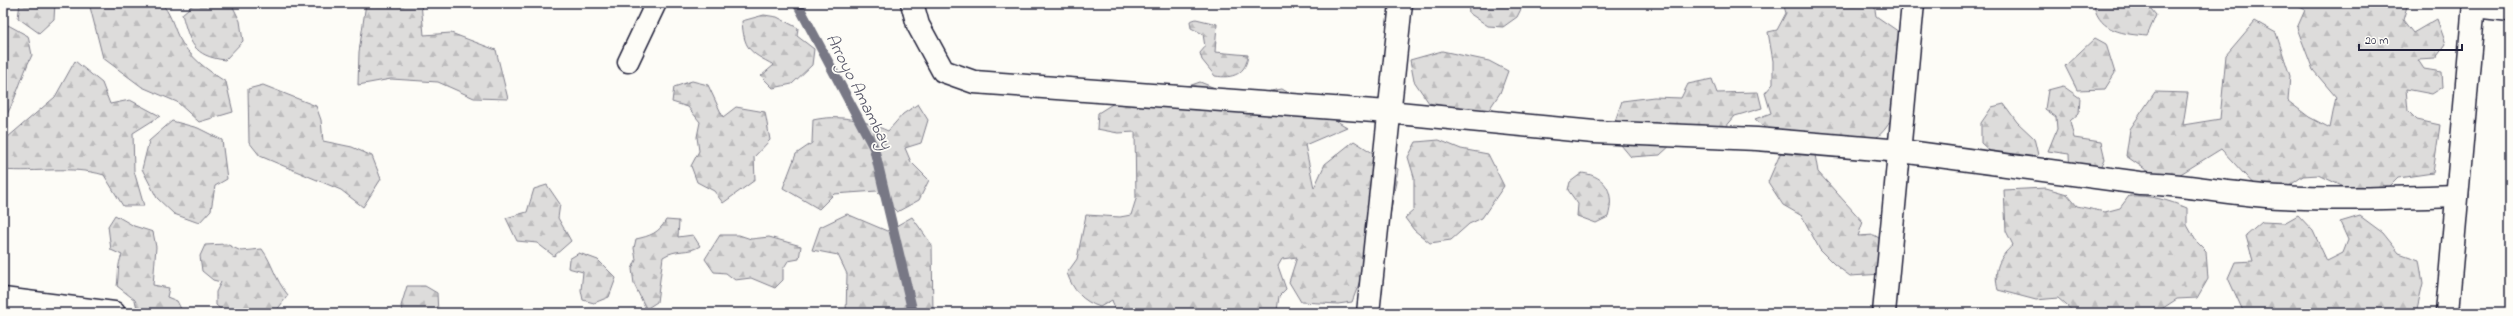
<svg xmlns="http://www.w3.org/2000/svg" width="2513" height="316" font-family="'Indie Flower',sans-serif">
<style>
.forest{fill:url(#forest-firs);stroke:#807f8b}
.lines{fill:none;stroke-linecap:round;stroke-linejoin:round}
.stream{stroke:#787885;stroke-width:10}
.service-casing{stroke:#22223b;stroke-width:23}
.minor-casing{stroke:#22223b;stroke-width:25}
.service{stroke:#fdfcf7;stroke-width:20}
.minor{stroke:#fdfcf7;stroke-width:22}
.labels{text-anchor:middle;stroke-width:3.5;stroke-linejoin:round;paint-order:stroke}
.water-label{font-size:17px;font-style:italic;fill:#545466;stroke:#fdfcf7}
</style>
<defs>
<pattern id="forest-firs" width="22" height="20" patternUnits="userSpaceOnUse"><rect width="22" height="20" fill="#dddcdb"/><path d="M5 1l3.5 6h-7zM16 11l3.5 6h-7z" fill="#bdbcbd"/></pattern>
</defs>
<rect width="100%" height="100%" fill="#fdfcf7"/>
<filter id="ink" filterUnits="userSpaceOnUse"><feTurbulence type="fractalNoise" baseFrequency=".025" numOctaves="2"/><feDisplacementMap in="SourceGraphic" scale="8" xChannelSelector="R" yChannelSelector="G"/><feConvolveMatrix kernelMatrix="1 2 1 2 8 2 1 2 1" color-interpolation-filters="sRGB"/></filter>
<g filter="url(#ink)">
<!-- forest -->
<g class="forest">
<polygon points="20,3 55,3 54,19 39,33 18,18"/>
<path d="M 89,3 L 161,3 C 170,12 173,25 178,36 C 189,57 207,70 226,82 L 233,112 L 199,122 L 177,102 L 142,87 L 103,58 Z"/>
<path d="M 195,3 L 231,3 L 240,21 L 243,41 L 225,60 C 193,56 190,43 182,14 Z"/>
<polygon points="366,3 421,3 424,35 451,33 496,50 508,99 474,98 438,82 391,79 358,85 359,52"/>
<polygon points="1468,3 1524,3 1517,17 1503,27 1488,26 1469,13"/>
<path d="M 1783,3 L 1874,3 L 1876,16 L 1902,34 C 1900,70 1907,127 1865,144 C 1858,147 1823,143 1813,143 L 1818,172 L 1863,222 L 1858,236 L 1874,235 L 1887,243 L 1883,274 L 1850,276 L 1834,264 L 1820,250 L 1802,216 L 1783,205 L 1768,182 L 1787,138 L 1772,133 L 1755,119 L 1771,113 L 1765,93 L 1773,84 L 1773,61 L 1768,32 L 1777,30 L 1786,13 Z"/>
<path d="M 2097,3 L 2146,3 L 2156,15 L 2147,36 C 2124,34 2100,32 2094,6 Z"/>
<polygon points="2290,3 2408,3 2403,20 2413,33 2437,19 2446,44 2435,59 2418,60 2424,69 2442,72 2443,87 2432,94 2406,89 2408,111 2417,120 2440,125 2433,173 2398,178 2385,191 2348,189 2319,175 2303,176 2282,191 2257,188 2221,149 2174,178 2152,174 2126,156 2130,129 2155,92 2188,93 2183,125 2220,119 2226,55 2255,21 2276,33 2290,76 2288,101 2309,117 2330,128 2336,97 2313,70 2297,28 2305,10"/>
<path d="M 764,15 L 777,17 L 798,28 L 797,36 L 814,49 L 812,65 L 792,84 L 773,88 L 761,76 L 774,65 C 749,52 744,49 742,21 Z"/>
<path d="M 1196,19 L 1217,24 L 1215,52 L 1248,55 C 1246,74 1233,79 1215,76 L 1202,60 L 1200,53 L 1205,47 L 1203,34 L 1191,28 L 1190,21 Z"/>
<path d="M 8,25 L 28,36 L 32,55 C 21,77 16,101 3,121 L 3,32 Z"/>
<polygon points="2095,38 2106,44 2115,73 2105,89 2077,90 2065,66"/>
<polygon points="1442,51 1489,61 1508,71 1500,93 1488,111 1465,110 1429,103 1414,81 1410,60"/>
<path d="M 75,61 L 102,83 L 110,104 L 130,100 L 160,116 L 133,133 L 134,171 L 144,206 L 123,206 L 104,175 C 71,165 37,173 3,170 L 3,136 L 8,137 L 55,97 Z"/>
<polygon points="1712,79 1717,93 1758,92 1762,108 1735,116 1709,147 1685,132 1660,155 1631,157 1611,133 1622,101 1654,97 1681,98 1688,84"/>
<polygon points="692,81 708,85 723,117 736,107 765,112 770,140 754,157 755,180 723,203 714,191 697,182 691,166 699,151 697,137 700,122 688,107 672,102 674,87"/>
<path d="M 1200,82 L 1237,97 L 1282,89 L 1347,127 L 1305,145 L 1314,188 L 1325,164 L 1354,141 L 1398,169 L 1388,228 L 1375,241 L 1352,302 L 1338,304 L 1301,302 L 1289,282 L 1297,257 L 1282,259 L 1278,266 L 1286,289 L 1279,296 L 1277,311 L 1279,313 L 1116,313 L 1112,300 L 1100,307 C 1082,301 1073,290 1067,273 L 1077,259 L 1086,215 L 1120,217 L 1131,215 L 1136,199 L 1135,132 L 1118,133 L 1097,129 L 1098,113 L 1122,98 L 1172,92 Z"/>
<polygon points="263,85 316,106 321,120 323,141 352,147 372,156 381,179 363,207 341,190 260,156 249,142 248,89"/>
<polygon points="2063,86 2080,98 2079,113 2070,121 2074,138 2101,142 2105,159 2093,185 2070,175 2069,154 2048,151 2057,129 2056,117 2045,109 2048,90"/>
<path d="M 918,104 L 928,120 L 921,143 L 905,148 L 911,162 L 929,180 L 919,200 L 897,212 L 877,191 L 834,194 L 819,209 L 783,188 L 796,154 L 812,143 L 813,120 C 840,114 863,120 888,131 L 903,114 Z"/>
<polygon points="2004,104 2017,122 2034,138 2038,155 2013,172 1981,143 1981,123 1992,107"/>
<polygon points="172,121 198,128 222,140 227,179 215,186 211,210 199,223 174,214 157,198 142,169 149,141"/>
<polygon points="1439,140 1461,149 1488,154 1504,186 1482,218 1469,224 1451,240 1430,243 1414,230 1405,218 1414,210 1414,177 1408,157 1416,142"/>
<path d="M 1582,173 C 1607,176 1615,194 1608,217 L 1596,223 L 1577,216 L 1578,204 L 1568,190 L 1570,182 Z"/>
<polygon points="547,185 560,204 558,218 571,241 554,256 537,243 517,241 506,218 527,212 534,189"/>
<path d="M 2046,188 L 2067,194 L 2077,206 L 2105,212 L 2120,208 L 2129,196 C 2150,195 2168,200 2187,208 L 2187,225 L 2196,241 L 2206,251 L 2208,279 L 2197,298 L 2177,299 L 2160,310 L 2162,313 L 2078,313 L 2074,312 L 2058,298 L 2036,300 L 1998,290 C 1993,271 1999,257 2013,245 L 2006,231 L 2004,190 Z"/>
<polygon points="847,214 887,231 912,217 932,245 933,313 846,313 847,274 838,255 812,250 820,227"/>
<path d="M 115,215 L 134,226 L 153,232 L 156,247 L 153,285 L 169,288 L 167,297 L 177,301 L 183,313 L 138,313 L 135,300 L 117,286 C 119,275 117,265 122,255 L 111,250 L 108,226 Z"/>
<polygon points="2298,215 2313,231 2327,261 2343,253 2348,240 2340,222 2360,216 2383,233 2399,253 2419,260 2423,283 2416,313 2244,313 2228,278 2235,262 2253,261 2246,236 2262,222 2284,223"/>
<path d="M 666,220 L 679,221 L 678,237 L 693,235 L 700,246 C 688,254 677,248 663,257 L 657,302 L 646,309 L 634,284 L 632,269 L 636,260 L 634,248 L 636,239 C 650,236 659,233 666,220 Z"/>
<polygon points="720,235 739,235 751,239 769,237 801,246 799,259 788,261 783,269 783,280 775,288 751,278 735,280 726,273 714,272 705,259"/>
<path d="M 226,244 L 241,251 L 262,249 C 273,264 274,278 288,295 L 277,310 L 279,313 L 225,313 L 216,305 L 216,292 L 221,282 L 213,280 L 202,271 L 200,256 L 205,245 Z"/>
<polygon points="579,253 598,260 616,278 609,297 594,303 583,300 581,290 583,272 568,268 569,259"/>
<polygon points="407,286 425,286 437,293 438,313 403,313 401,306"/>
</g>
<g class="lines">
<!-- stream -->
<polyline class="stream" points="797,3 874,148 913,313"/>
<!-- service casing -->
<g class="service-casing">
<polyline id="service" points="628,62 656,3"/>
</g>
<!-- minor casing -->
<g class="minor-casing">
<g id="minor">
<path d="M 912,3 L 918,25 L 943,71 L 974,82 L 1388,112 L 1594,132 L 1757,139 L 1901,151 L 2140,183 C 2187,184 2234,195 2281,197 C 2340,200 2398,198 2457,196"/>
<polyline points="2474,6 2510,10"/>
<polyline points="3,299 114,313"/>
<polyline points="1368,313 1401,3"/>
<polyline points="1884,313 1913,3"/>
<polyline points="2447,313 2474,3"/>
</g>
</g>
<!-- service -->
<use href="#service" class="service"/>
<!-- minor -->
<use href="#minor" class="minor"/>
</g>
</g>
<g class="labels">
<!-- water labels -->
<g class="water-label">
<text transform="translate(860 91) rotate(63)" y="6">Arroyo Amambay</text>
</g>
</g>
<!-- margin -->
<rect width="2513" height="316" fill="none" stroke="#fdfcf7" stroke-width="16"/>
<rect x="8" y="8" width="2497" height="300" fill="none" stroke="#22223b" stroke-width="1.5" filter="url(#ink)"/>
<!-- scale -->
<path d="M2359 44v6h103v-6" fill="none" stroke="#22223b" stroke-width="2"/>
<text x="2365" y="44" font-size="12" fill="#22223b" stroke="#fdfcf7" stroke-width="3" paint-order="stroke">20 m</text>
</svg>
